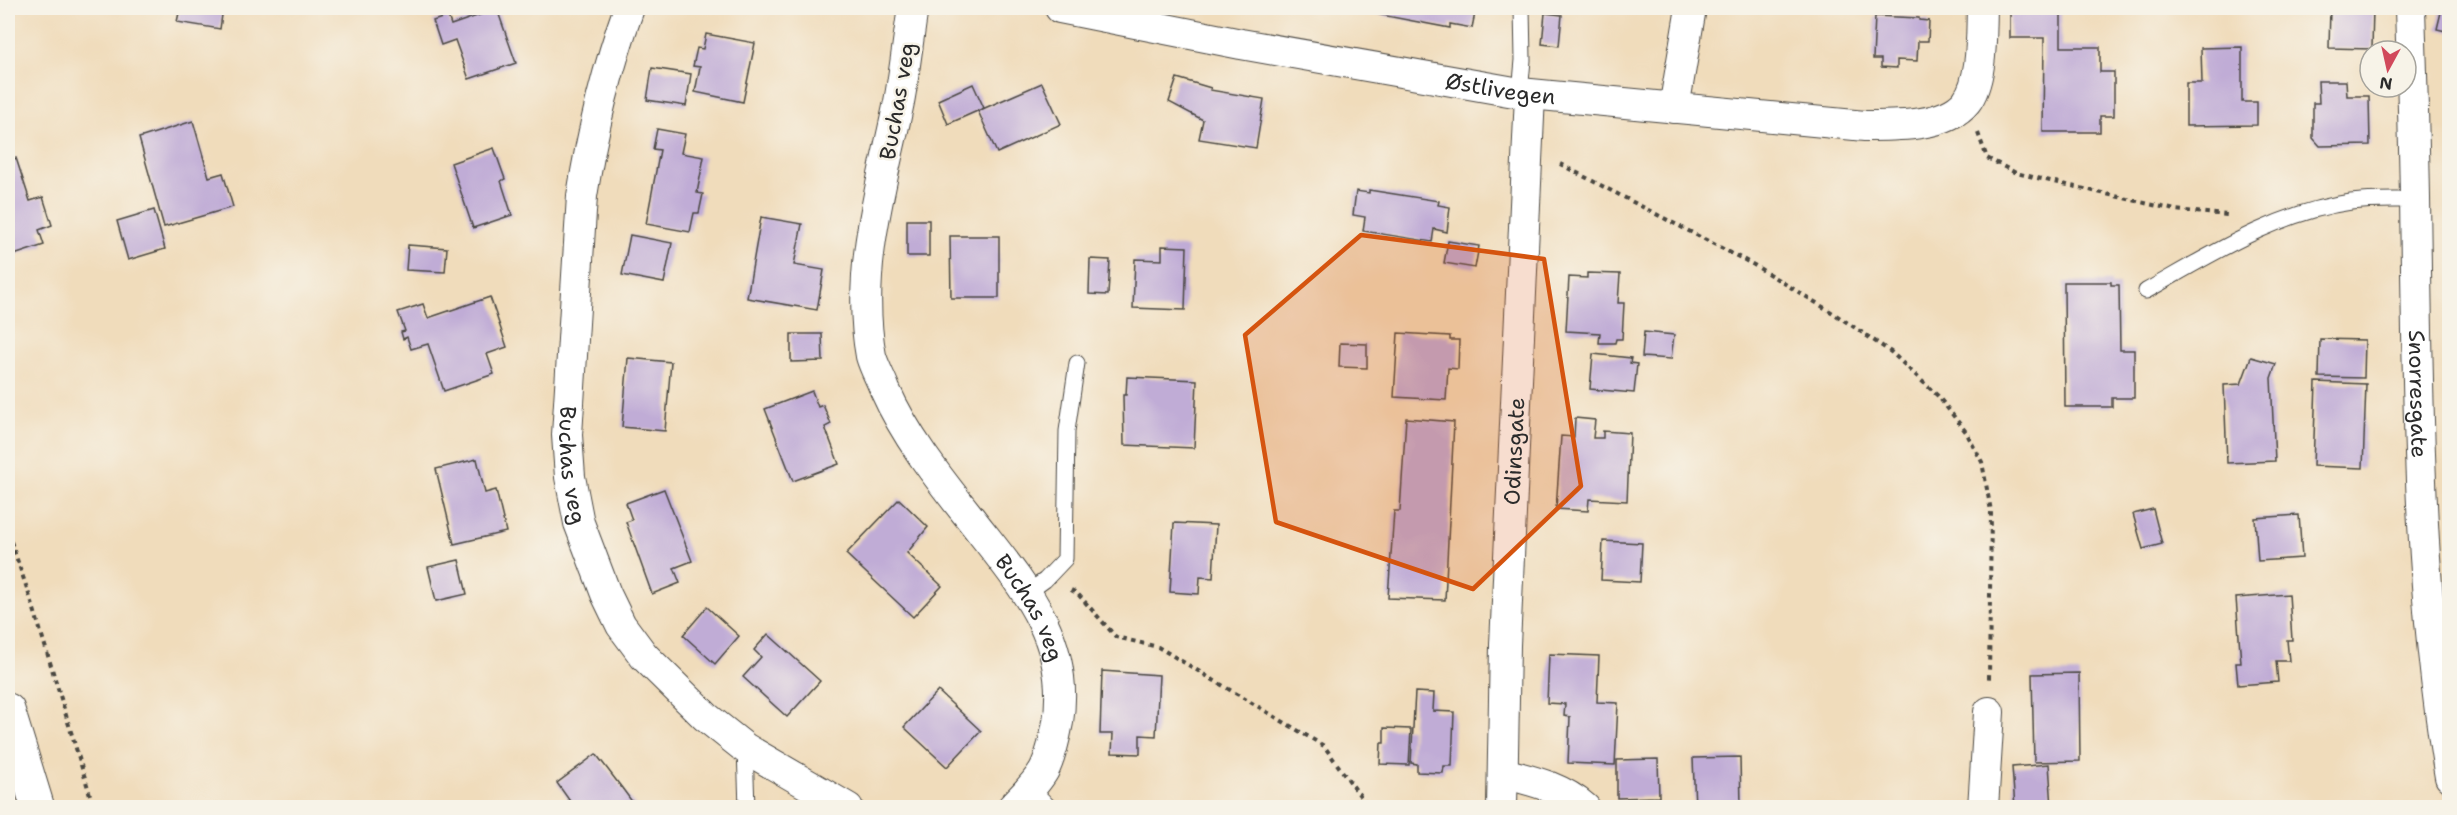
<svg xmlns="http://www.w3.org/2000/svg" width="2457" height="815" font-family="'Shantell Sans',sans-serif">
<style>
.building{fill:#c0acd6}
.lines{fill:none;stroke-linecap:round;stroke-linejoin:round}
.lane-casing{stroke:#494641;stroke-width:17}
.street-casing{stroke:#494641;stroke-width:32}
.highway-casing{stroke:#494641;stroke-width:35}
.path{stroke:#494641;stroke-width:4;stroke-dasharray:4.5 4.5;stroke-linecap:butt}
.lane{stroke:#fff;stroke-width:15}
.street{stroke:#fff;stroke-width:30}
.highway{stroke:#fff;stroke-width:33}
.marked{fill:#d5540f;fill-opacity:0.2;stroke:#d5540f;stroke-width:4.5;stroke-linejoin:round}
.labels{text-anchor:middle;stroke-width:5;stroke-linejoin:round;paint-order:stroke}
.street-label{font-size:22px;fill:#2b2b2b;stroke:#f7f3e8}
</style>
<rect width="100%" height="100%" fill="#f7f3e8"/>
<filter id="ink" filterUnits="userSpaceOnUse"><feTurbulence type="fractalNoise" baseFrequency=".0167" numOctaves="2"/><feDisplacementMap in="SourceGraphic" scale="12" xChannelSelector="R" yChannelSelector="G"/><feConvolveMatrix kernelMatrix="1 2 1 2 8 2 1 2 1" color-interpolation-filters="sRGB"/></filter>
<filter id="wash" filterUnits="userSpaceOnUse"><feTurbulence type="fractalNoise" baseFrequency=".008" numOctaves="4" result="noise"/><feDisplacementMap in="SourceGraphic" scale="24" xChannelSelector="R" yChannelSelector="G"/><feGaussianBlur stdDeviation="1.35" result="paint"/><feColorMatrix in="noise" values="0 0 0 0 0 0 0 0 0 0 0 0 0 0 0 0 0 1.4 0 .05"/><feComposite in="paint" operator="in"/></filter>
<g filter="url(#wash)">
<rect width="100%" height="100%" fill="#f0dcbb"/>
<g id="blocks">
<!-- building -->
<g class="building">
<polygon points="180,8 223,8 220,29 177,22"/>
<polygon points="1377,8 1476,8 1472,28 1450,24 1450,28 1376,14"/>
<polygon points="2010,8 2061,8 2061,47 2100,47 2100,72 2114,72 2114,116 2100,116 2100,132 2043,132 2044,38 2010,38"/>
<polygon points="2330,8 2373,8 2372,49 2329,48"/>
<polygon points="2442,8 2450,8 2450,32 2437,29"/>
<polygon points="497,9 516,63 469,79 455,40 441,45 433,21 448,16 451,25"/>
<polygon points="1545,13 1562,15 1559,46 1542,44"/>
<polygon points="1875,16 1919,18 1919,20 1929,21 1928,41 1918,41 1917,61 1897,60 1897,68 1881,67 1881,59 1873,59"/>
<polygon points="706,34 755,43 743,102 695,92 700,67 693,66 697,48 703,49"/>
<polygon points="2242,47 2242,102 2257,102 2257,125 2186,126 2186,83 2202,83 2201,48"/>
<polygon points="652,68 691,74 686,106 647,100"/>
<polygon points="1177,78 1211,88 1210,90 1264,99 1256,148 1199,139 1203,120 1169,102"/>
<polygon points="2318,81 2346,81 2347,96 2369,96 2370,145 2320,146 2313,138 2313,103 2319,103"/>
<polygon points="1042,83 1061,124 997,153 978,111"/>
<polygon points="973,84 984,108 948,124 938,100"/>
<polygon points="193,121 209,177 223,173 233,207 164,227 139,138"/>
<polygon points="657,129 685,134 681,153 704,157 697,193 703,194 699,213 694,213 690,232 646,224 660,150 653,149"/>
<polygon points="494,148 505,179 501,181 512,215 473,228 451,163"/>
<polygon points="16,158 30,201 43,197 52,225 39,230 44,245 8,257 8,161"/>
<polygon points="1369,190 1439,201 1438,205 1450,207 1447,232 1434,229 1432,242 1363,231 1365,217 1353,215 1356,191 1369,193"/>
<polygon points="154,210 165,249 128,260 117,221"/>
<polygon points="761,217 802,224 794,265 824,270 817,310 747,298"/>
<rect x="907" y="220" width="22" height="36"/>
<polygon points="630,235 672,243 664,283 622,275"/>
<polygon points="950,236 999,236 999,298 951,298"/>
<polygon points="1448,241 1479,246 1475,268 1444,263"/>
<polygon points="408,245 447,248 445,272 406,270"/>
<polygon points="1162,246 1187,247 1185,310 1133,308 1135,259 1162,260"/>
<polygon points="1090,259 1110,260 1108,295 1089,294"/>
<polygon points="1587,273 1620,274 1618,303 1624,303 1622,339 1616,339 1615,343 1599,343 1600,333 1566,331 1569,277 1587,278"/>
<polygon points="2064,282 2111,282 2111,285 2119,285 2120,350 2134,350 2134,398 2112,398 2112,407 2065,407"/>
<polygon points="490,297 507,347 487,354 494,374 444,391 428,344 411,349 407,337 403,339 401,332 405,331 398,312 423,304 428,318"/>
<polygon points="1644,332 1674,335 1671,359 1642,357"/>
<polygon points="1398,333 1450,336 1450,340 1459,340 1458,369 1448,368 1446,400 1394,397"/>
<polygon points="791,334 822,334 823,361 791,362"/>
<polygon points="2320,339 2365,340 2364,378 2319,377"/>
<polygon points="1340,343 1367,344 1367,368 1339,367"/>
<polygon points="1593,354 1631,358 1630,363 1637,364 1634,393 1590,389"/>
<polygon points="2251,357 2276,364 2271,378 2275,461 2227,463 2224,385 2241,384"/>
<polygon points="628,358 671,362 665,431 622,427"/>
<polygon points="1127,377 1197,380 1194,448 1124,445 1123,395 1126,395"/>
<polygon points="2316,382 2366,384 2363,468 2313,466"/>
<polygon points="812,391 818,407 823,405 831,424 825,427 839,464 793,481 765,409"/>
<polygon points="1406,418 1454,422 1445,600 1388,598 1394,511 1400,511"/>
<polygon points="1575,418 1595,420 1593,438 1603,438 1603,431 1630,433 1627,501 1589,499 1588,511 1556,509 1561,436 1574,437"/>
<polygon points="477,459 485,493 496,490 506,532 454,544 436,469"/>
<polygon points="664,489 692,561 674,568 680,583 652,594 626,522 632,520 626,503"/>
<polygon points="899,499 928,527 907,553 942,586 913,617 846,554"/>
<polygon points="2153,509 2162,544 2143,549 2133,514"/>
<polygon points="2299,515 2302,558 2258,561 2255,518"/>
<polygon points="1174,523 1216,525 1213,578 1200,577 1199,594 1170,592"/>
<polygon points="1603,541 1642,543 1640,582 1601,580"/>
<polygon points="459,560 467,594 436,601 428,567"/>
<polygon points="2289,594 2292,640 2287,640 2289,661 2276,661 2278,682 2238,685 2236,663 2241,663 2236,598"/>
<polygon points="707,607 739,636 715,664 683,635"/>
<polygon points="768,634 820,681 787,717 743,677 761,657 754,650"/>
<polygon points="1549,654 1599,656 1597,702 1618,703 1615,765 1568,763 1570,717 1564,716 1565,704 1547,703"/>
<polygon points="1102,671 1159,675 1156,736 1140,735 1140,754 1112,753 1113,734 1100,734"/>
<polygon points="2079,673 2080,761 2034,762 2032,674"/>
<polygon points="938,691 981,731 947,767 904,727"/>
<polygon points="1415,692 1434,693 1433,711 1454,712 1452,766 1444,766 1443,773 1417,772 1417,764 1411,763"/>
<polygon points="1384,728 1411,729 1409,765 1380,764 1381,743 1384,743"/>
<polygon points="596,754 622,788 636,807 574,807 557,783"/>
<polygon points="1740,757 1741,807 1695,807 1693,758"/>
<polygon points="1658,759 1659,797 1617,798 1617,760"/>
<polygon points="2049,764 2052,807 2015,807 2012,767"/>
</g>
</g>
</g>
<g filter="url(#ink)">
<use href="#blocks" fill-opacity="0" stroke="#494641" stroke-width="1.5"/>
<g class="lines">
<!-- lane casing -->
<g class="lane-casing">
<g id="lane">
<polyline points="1520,93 1523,60 1522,8"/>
<path d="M 2146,291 C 2210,255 2277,212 2351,202 C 2372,199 2394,200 2415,200"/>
<polyline points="1027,593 1045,580 1065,559 1067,431 1077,363"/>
<polyline points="745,748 747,808"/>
<polyline points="1031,788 1050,808"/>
</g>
</g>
<!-- street casing -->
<g class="street-casing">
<g id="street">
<path id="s1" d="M 629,8 C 607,69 592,132 582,196 L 567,435 L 570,477 L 579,523 L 606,594 L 621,625 L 644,656 L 706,717 L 745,748 L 848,808"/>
<path id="s2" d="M 913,8 C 908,39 905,70 899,102 C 882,185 855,271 871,356 C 874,367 881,379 885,390 C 905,435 936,475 967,514 C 1016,578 1072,635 1058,722 C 1055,738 1051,756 1044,770 C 1036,784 1023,796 1012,808"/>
<path id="s3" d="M 1060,8 L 1241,44 L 1520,93 L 1865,126 C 1894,126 1946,127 1966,102 C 1983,81 1981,34 1982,8"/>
<path id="s4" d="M 2410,8 C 2412,71 2414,135 2415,198 C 2418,391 2417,586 2450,777"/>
<polyline points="1674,108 1691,8"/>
<path d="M 1503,773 C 1533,781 1561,787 1585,808"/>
<path id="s5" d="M 1502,808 L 1505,645 L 1530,95"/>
<polyline points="1983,808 1989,712"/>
</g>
</g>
<!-- highway casing -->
<g class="highway-casing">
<polyline id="highway" points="8,710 38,808"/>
</g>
<!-- path -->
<g class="path">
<polyline points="1978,133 1987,158 2016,173 2175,210 2227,215"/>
<polyline points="1560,164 1754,265 1833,313 1891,352 1938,396 1966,432 1982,462 1991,511 1989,679"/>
<polyline points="8,533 33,606 94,808"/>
<polyline points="1071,590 1077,593 1116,637 1158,647 1324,746 1366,804 1375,808"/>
</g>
<!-- lane -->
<use href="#lane" class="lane"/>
<!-- street -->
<use href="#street" class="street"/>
<!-- highway -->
<use href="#highway" class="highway"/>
</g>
</g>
<!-- marked area -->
<path class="marked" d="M 1361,235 L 1544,259 L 1581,486 L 1473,589 L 1276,522 L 1245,335 Z"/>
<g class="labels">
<!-- street labels -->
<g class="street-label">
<text dy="8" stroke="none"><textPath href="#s3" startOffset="448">Østlivegen</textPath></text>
<text transform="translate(897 101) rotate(-80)" y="8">Buchas veg</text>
<text dy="8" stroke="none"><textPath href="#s4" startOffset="386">Snorresgate</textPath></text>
<text dy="8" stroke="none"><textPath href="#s5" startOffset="357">Odinsgate</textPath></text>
<text dy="8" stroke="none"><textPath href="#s1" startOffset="464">Buchas veg</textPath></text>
<text dy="8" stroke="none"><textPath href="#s2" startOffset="652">Buchas veg</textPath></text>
</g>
</g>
<!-- margin -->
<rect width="2457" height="815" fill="none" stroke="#f7f3e8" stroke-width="30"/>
<!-- north arrow -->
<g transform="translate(2388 69) rotate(188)"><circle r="28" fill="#f7f3e8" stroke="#a5a39c" stroke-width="1.5"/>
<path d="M0-4.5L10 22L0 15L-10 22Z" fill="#d1495b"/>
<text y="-9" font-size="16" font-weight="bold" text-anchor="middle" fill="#2b2b2b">N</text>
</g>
</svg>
